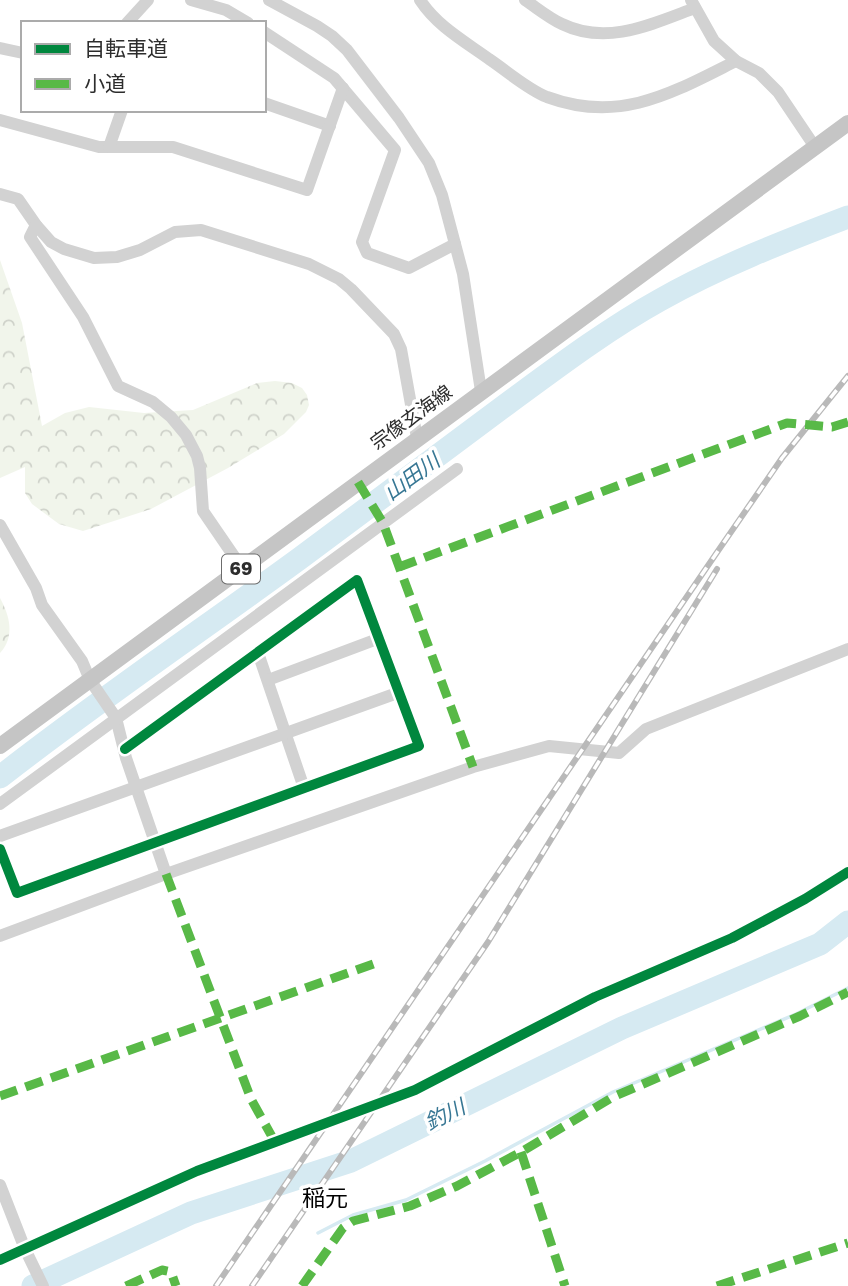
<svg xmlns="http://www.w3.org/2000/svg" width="848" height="1286" font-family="'Golos Text','Noto Sans JP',sans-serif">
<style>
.forest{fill:url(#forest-crowns)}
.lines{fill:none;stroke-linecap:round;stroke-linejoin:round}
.stream{stroke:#d6eaf2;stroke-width:3.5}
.river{stroke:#d6eaf2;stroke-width:23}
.minor{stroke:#d2d2d2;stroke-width:12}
.major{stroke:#c5c5c5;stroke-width:16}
.rail-casing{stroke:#b9b9b9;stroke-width:6}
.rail{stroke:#fff;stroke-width:3.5;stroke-dasharray:10;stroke-linecap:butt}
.quiet{stroke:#58b947;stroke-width:9;stroke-dasharray:18 9;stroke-linecap:butt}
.cycleway-casing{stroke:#fff;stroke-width:15}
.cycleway{stroke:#00873e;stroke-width:10}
.labels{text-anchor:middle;stroke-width:7;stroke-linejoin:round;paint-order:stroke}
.shield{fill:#fff;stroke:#6c6c6c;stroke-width:2}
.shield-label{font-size:18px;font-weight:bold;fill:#2d2d2d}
.street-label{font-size:19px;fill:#2d2d2d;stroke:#fff}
.water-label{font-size:21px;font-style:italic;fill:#377794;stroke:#fff}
.quarter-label{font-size:23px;fill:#000;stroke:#fff}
</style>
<defs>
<pattern id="forest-crowns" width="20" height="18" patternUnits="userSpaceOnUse" patternTransform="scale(1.75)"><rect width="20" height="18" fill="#f1f5eb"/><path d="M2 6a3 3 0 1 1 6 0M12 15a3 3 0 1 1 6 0" fill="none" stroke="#cfd2ca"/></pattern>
</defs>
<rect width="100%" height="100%" fill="#fff"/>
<!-- forest -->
<g class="forest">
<polygon points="0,260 22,323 42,426 65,413 89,407 144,413 193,410 257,383 275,381 292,383 302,388 307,395 309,405 306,412 284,434 228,468 151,509 83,531 59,524 32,504 25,493 25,467 0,478"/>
<path d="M 0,598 C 10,616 15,637 0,653 Z"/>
</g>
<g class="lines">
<!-- stream -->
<polyline class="stream" points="318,1233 353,1215 406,1200 485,1161 613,1092 796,1014 848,988"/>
<!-- river -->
<g class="river">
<path d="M 0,777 C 97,701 199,632 299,559 C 368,508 437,456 507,404 C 556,368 606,330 660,300 C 718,267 785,241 848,217"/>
<polyline points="33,1286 191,1213 351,1161 622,1028 820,944 848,922"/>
</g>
<!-- minor -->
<g class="minor">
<polyline points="191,0 226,10 248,23"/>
<polyline points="269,0 317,26 332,36 347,50 399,118 429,163 442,195 463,274 481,391"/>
<path d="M 420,0 C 437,26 464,41 489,59 C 507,71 527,89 547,97 C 620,124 672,93 736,61"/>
<path d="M 525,0 C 537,8 549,18 562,24 C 607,46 652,24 695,8"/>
<polyline points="691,0 714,41 736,61 759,73 778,92 815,147"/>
<polyline points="127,23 148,0"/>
<polyline points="264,32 334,78 395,150 362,242 367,253 409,268 455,244"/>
<polyline points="0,48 23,53"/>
<polyline points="264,103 330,126"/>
<polyline points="0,120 99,147 173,147 307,190 343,88"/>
<polyline points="109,147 122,110"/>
<polyline points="0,194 18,199 36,225 51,242 64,249 94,258 117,257 140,250 175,232 201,230 309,264 339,279 351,289 394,334 401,349 417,438"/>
<polyline points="36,225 30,237 83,317 118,386 153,402 171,417 186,435 197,456 200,468 203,511 242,568"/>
<polyline points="0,525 36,588 42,605 82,661 90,680 116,718 126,758 166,874"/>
<polyline points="258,653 304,788"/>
<polyline points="268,680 380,638"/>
<polyline points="0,804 457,469"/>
<polyline points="0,836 400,692"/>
<polyline points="0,849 17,893 419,746 357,580 125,749"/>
<polyline points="0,936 166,874 473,767 549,746 619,753 646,729 848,649"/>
<polyline points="0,1185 25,1249 43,1286"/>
<polyline points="0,1260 197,1171 415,1090 595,997 732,938 805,899 848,872"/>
</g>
<!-- major -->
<polyline class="major" points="0,746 848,123"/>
<!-- rail casing -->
<g class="rail-casing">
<g id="rail">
<polyline points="216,1286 720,548 782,458 848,376"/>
<polyline points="252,1286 488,942 717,569"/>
</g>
</g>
<!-- rail -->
<use href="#rail" class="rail"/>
<!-- quiet -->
<g class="quiet">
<polyline points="358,482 383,523 473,767"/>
<polyline points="399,567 787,423 832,427 848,422"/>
<polyline points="166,874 251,1099 275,1142"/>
<polyline points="0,1096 376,963"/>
<polyline points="521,1152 565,1286"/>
<polyline points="126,1286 162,1270 171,1272 176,1286"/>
<polyline points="302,1286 343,1228 353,1221 410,1206 457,1186 521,1152 613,1097 800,1016 848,992"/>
<polyline points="717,1286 848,1243"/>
</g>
<!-- cycleway casing -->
<g class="cycleway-casing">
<g id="cycleway">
<polyline points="0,849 17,893 419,746 357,580 125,749"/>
<polyline points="0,1260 197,1171 415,1090 595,997 732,938 805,899 848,872"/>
</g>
</g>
<!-- cycleway -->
<use href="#cycleway" class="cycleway"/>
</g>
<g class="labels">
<!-- shield labels -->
<rect class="shield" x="222" y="554.5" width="38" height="29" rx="5"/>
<g class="shield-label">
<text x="241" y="575">69</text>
</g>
<!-- street labels -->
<g class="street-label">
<text transform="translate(411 417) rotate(-36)" y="7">宗像玄海線</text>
</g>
<!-- water labels -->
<g class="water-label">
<text transform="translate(412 477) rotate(-36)" y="7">山田川</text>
<text transform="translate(445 1115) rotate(-26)" y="7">釣川</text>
</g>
<!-- quarter labels -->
<g class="quarter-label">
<text x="325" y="1206">稲元</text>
</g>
</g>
<!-- legend -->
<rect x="21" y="21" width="245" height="91" fill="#ffffff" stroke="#ababab" stroke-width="2"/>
<rect x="35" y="44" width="35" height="10" fill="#00873e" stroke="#ababab" stroke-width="2"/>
<text x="84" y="56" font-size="21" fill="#2d2d2d">自転車道</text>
<rect x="35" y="79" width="35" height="10" fill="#58b947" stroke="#ababab" stroke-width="2"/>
<text x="84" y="91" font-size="21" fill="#2d2d2d">小道</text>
</svg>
